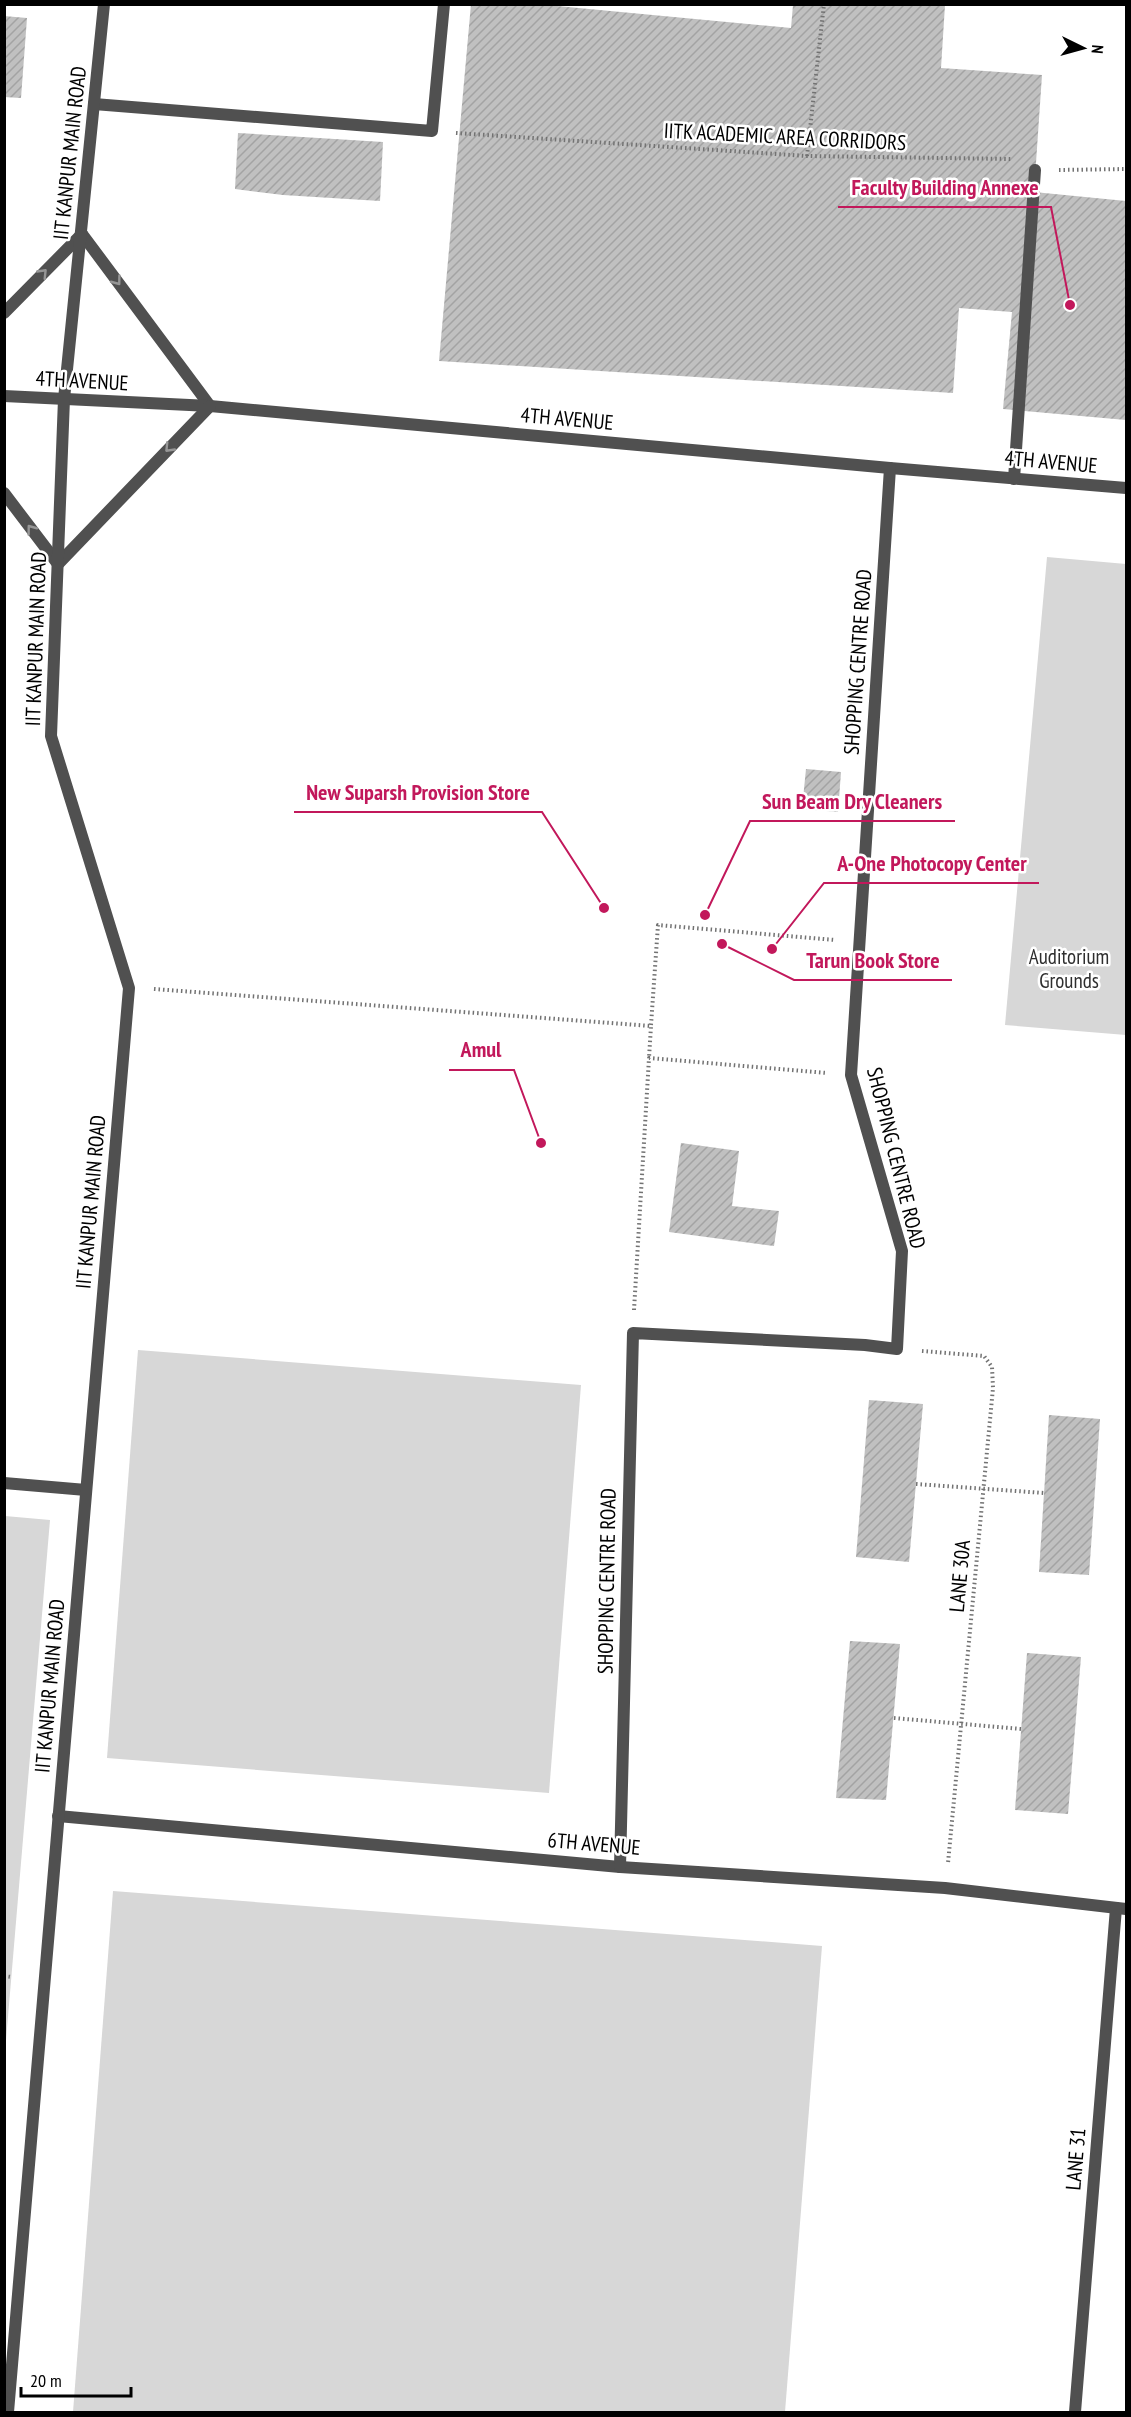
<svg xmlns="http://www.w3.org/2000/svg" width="1131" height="2417" font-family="'PT Sans Narrow',sans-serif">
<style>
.green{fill:#d7d7d7}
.building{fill:url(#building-hatch)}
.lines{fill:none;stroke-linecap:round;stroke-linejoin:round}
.path{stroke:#727272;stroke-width:4;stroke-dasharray:1.5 3;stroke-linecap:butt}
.service{stroke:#505050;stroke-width:12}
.minor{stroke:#505050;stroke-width:12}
.oneway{stroke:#969696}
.labels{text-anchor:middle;stroke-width:5;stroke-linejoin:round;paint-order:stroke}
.street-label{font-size:21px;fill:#000;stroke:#fff}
.park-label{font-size:21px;fill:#2e2e2e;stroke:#fff}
.leader{fill:none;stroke:#c2185b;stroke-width:2}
.callout-dot{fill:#c2185b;stroke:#fff;stroke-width:2}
.callout-label{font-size:22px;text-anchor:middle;font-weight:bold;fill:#c2185b;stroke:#fff;stroke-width:5;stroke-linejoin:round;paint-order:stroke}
</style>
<defs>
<pattern id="building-hatch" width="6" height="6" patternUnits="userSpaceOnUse" patternTransform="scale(1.5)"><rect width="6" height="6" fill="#c0c0c0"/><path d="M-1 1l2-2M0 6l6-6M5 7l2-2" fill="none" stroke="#a3a3a3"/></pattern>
</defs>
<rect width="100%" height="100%" fill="#fff"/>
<!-- green -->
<g class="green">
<polygon points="1047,557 1126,564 1126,1035 1005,1025"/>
<polygon points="138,1350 581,1385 549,1793 107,1758"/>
<polygon points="5,1516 50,1520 5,2052 4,1516"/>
<polygon points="113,1891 822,1946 785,2412 73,2412"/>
</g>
<!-- building -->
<g class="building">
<polygon points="471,4 536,4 791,28 793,5 945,5 941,68 1042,75 1034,192 1126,201 1126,420 1003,409 1012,312 959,308 953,393 439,361"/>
<polygon points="4,16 27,18 21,98 4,97"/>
<polygon points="238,133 383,142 380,201 283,195 235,189"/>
<polygon points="806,769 841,772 838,812 802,809"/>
<polygon points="681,1143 739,1151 732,1206 779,1211 774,1246 669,1232"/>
<polygon points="869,1400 923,1404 909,1562 856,1557"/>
<polygon points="1049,1415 1100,1419 1089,1575 1039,1572"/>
<polygon points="850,1641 900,1644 886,1800 836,1798"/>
<polygon points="1027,1653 1081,1657 1068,1814 1015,1810"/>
</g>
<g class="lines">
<!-- path -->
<g class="path">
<polyline points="456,133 807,156 1012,159"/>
<polyline points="807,156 824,4"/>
<polyline points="1059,170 1126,169"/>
<polyline points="154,989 651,1026 649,1058"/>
<polyline points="651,1025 658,925 835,940"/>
<polyline points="634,1310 649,1058 827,1073"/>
<polyline points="922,1351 984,1356 992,1367 993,1388 948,1863"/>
<polyline points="916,1484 1044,1493"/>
<polyline points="894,1718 1021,1729"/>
<polyline points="4,1976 11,1977"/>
</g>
<!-- service -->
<g class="service">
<polyline points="94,104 432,131 444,4"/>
<polyline points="890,468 1126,488"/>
<polyline points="1014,479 1035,170"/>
<polyline points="58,1816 620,1867 945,1888 1126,1909"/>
</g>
<!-- minor -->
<g class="minor">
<polyline points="82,234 210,406"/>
<polyline points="4,313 82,234"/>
<polyline points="4,396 210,406 890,468 851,1075 902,1251 897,1349 865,1345 633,1333 620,1867"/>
<polyline points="4,493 58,564"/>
<polyline points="58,564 210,406"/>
<polyline points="4,1483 86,1490"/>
<polyline points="8,2412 129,988 51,736 64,399 104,4"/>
<polyline points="1075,2412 1116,1908"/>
</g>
</g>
<!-- one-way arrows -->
<defs><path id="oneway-chevron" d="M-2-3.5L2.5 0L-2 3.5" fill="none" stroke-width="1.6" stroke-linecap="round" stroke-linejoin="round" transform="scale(1.5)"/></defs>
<g class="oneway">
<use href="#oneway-chevron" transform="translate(43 273) rotate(-46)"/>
<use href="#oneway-chevron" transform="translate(117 281) rotate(53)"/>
<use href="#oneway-chevron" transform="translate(169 448) rotate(134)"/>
<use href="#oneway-chevron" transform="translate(31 529) rotate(-127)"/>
</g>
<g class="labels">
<!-- street labels -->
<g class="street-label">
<text transform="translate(785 137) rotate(3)" y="7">IITK ACADEMIC AREA CORRIDORS</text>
<text transform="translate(70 153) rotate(-84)" y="7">IIT KANPUR MAIN ROAD</text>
<text transform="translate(82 381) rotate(3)" y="7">4TH AVENUE</text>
<text transform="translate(567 419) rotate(5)" y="7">4TH AVENUE</text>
<text transform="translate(1051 462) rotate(5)" y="7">4TH AVENUE</text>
<text transform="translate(36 639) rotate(-88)" y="7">IIT KANPUR MAIN ROAD</text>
<text transform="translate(858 662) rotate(-86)" y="7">SHOPPING CENTRE ROAD</text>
<text transform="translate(896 1158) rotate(76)" y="7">SHOPPING CENTRE ROAD</text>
<text transform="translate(91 1202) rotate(-85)" y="7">IIT KANPUR MAIN ROAD</text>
<text transform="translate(960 1576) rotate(-85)" y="7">LANE 30A</text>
<text transform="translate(607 1581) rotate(-89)" y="7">SHOPPING CENTRE ROAD</text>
<text transform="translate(50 1686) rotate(-85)" y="7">IIT KANPUR MAIN ROAD</text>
<text transform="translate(594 1844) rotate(5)" y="7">6TH AVENUE</text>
<text transform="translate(1076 2159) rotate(-85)" y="7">LANE 31</text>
</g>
<!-- park labels -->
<g class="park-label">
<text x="1069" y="964">Auditorium<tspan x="1069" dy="24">Grounds</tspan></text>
</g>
</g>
<!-- callouts -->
<path class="leader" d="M1070 305L1051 207H838M604 908L542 812H294M705 915L750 821H955M772 949L824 883H1039M722 944L794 980H952M541 1143L514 1070H449"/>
<g class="callout-dot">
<circle cx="1070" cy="305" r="6"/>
<circle cx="604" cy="908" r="6"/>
<circle cx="705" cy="915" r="6"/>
<circle cx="772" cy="949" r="6"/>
<circle cx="722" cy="944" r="6"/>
<circle cx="541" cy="1143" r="6"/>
</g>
<g class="callout-label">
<text x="945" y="195">Faculty Building Annexe</text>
<text x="418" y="800">New Suparsh Provision Store</text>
<text x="852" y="809">Sun Beam Dry Cleaners</text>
<text x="932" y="871">A-One Photocopy Center</text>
<text x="873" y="968">Tarun Book Store</text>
<text x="481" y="1057">Amul</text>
</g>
<!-- border -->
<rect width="1131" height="2417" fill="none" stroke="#000000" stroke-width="12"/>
<!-- north arrow -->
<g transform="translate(1083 48) rotate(95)" stroke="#ffffff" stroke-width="4.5" paint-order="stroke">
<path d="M0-4.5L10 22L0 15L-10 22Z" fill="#000000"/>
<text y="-9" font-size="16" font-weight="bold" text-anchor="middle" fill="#000000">N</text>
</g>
<!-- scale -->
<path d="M21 2387v9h110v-9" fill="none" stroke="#000000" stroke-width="3"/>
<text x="30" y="2387" font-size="18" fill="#000000" stroke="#ffffff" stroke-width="4.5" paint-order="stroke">20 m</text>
</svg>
